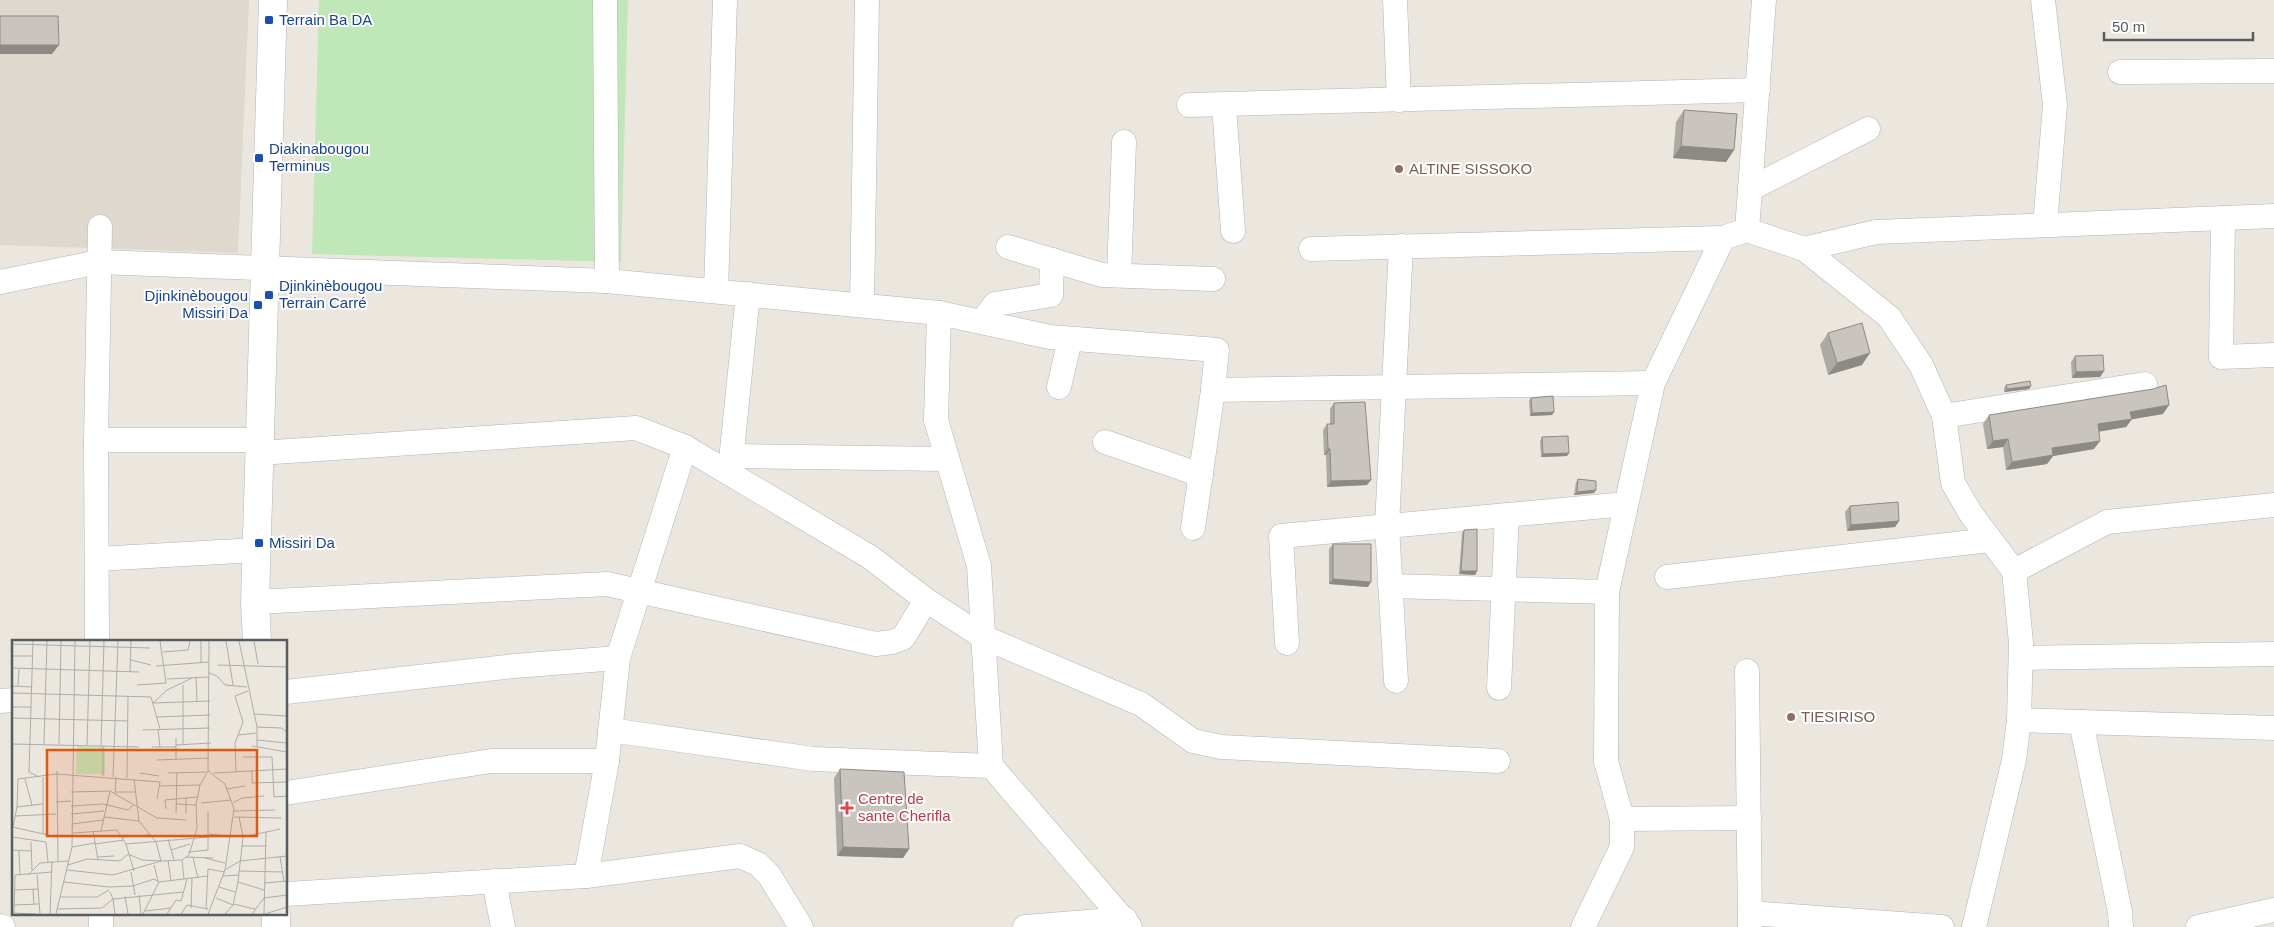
<svg xmlns="http://www.w3.org/2000/svg" width="2274" height="927" font-family="Arial,sans-serif">
<style>
.education{fill:#dfd8cf}
.green{fill:#c0e7b8}
.lines{fill:none;stroke-linecap:round;stroke-linejoin:round}
.minor-casing{stroke:#b0b4b8;stroke-width:25}
.tertiary-casing{stroke:#b0b4b8;stroke-width:29}
.minor{stroke:#fff;stroke-width:24}
.tertiary{stroke:#fff;stroke-width:28}
.wall{fill:#ada9a3}
.shaded-wall{fill:#8d8984}
.building{fill:#c9c4bd;stroke:#8d8984}
.transit-dot{fill:#1a4fb4;stroke:#fff;stroke-width:2}
.education-dot{fill:#8d6e63;stroke:#fff;stroke-width:2}
.health-dot{fill:#e0444e;stroke:#fff;stroke-width:2}
.labels{text-anchor:middle;stroke-width:4;stroke-linejoin:round;paint-order:stroke}
.transit-label{font-size:15px;fill:#164399;stroke:#fff;text-anchor:start}
.education-label{font-size:15px;fill:#785e54;stroke:#fff;text-anchor:start}
.health-label{font-size:15px;fill:#be3a42;stroke:#fff;text-anchor:start}
.inset-road{fill:none;stroke:#adaca8;stroke-width:1}
.view{fill:#e15910;fill-opacity:0.15;stroke:#e15910;stroke-width:2.5}
.inset-edge{fill:none;stroke:#585d61;stroke-width:2.5}
</style>
<rect width="100%" height="100%" fill="#ece7de"/>
<!-- education -->
<polygon class="education" points="0,0 249,0 238,253 0,245"/>
<!-- green -->
<polygon class="green" points="319,0 628,0 621,262 312,254"/>
<g class="lines">
<!-- minor casing -->
<g class="minor-casing">
<g id="minor">
<polyline points="605,0 607,281"/>
<polyline points="1395,0 1399,100"/>
<polyline points="2043,0 2055,105 2045,225"/>
<polyline points="2120,72 2274,71"/>
<polyline points="1189,105 1758,90"/>
<polyline points="1224,105 1233,231"/>
<polyline points="1750,189 1868,129"/>
<polyline points="2223,218 2221,357 2274,355"/>
<polyline points="1747,230 1764,0"/>
<polyline points="1008,247 1102,275 1213,279"/>
<polyline points="1311,249 1723,238"/>
<polyline points="1804,249 1876,232 2274,216"/>
<polyline points="1119,275 1124,142"/>
<polyline points="0,282 99,262 607,281 939,313 1050,337 1217,350 1213,390 1193,528"/>
<polyline points="716,291 725,0"/>
<polyline points="862,305 867,0"/>
<polyline points="939,313 936,420 979,566 991,766 1130,927"/>
<polyline points="982,322 995,304 1051,295 1052,260"/>
<polyline points="1059,387 1070,339"/>
<polyline points="1213,390 1653,383"/>
<polyline points="1944,416 2145,384"/>
<polyline points="96,440 260,440"/>
<polyline points="1105,442 1201,475"/>
<polyline points="685,447 870,557 926,600 983,637 1141,704 1193,741 1221,747 1498,761"/>
<polyline points="259,453 636,428 685,447 618,658 607,761 586,876"/>
<polyline points="732,456 947,459"/>
<polyline points="730,470 748,294"/>
<polyline points="97,559 256,550"/>
<polyline points="2014,571 2107,522 2274,505"/>
<polyline points="1667,577 1990,540"/>
<polyline points="1390,586 1607,592"/>
<polyline points="255,602 607,584 876,644 892,642 903,638 926,600"/>
<polyline points="97,641 96,440 100,227"/>
<polyline points="1287,643 1281,536 1626,504"/>
<polyline points="2021,658 2274,654"/>
<polyline points="1747,671 1750,927"/>
<polyline points="1396,681 1387,526 1401,246"/>
<polyline points="1499,688 1507,515"/>
<polyline points="286,692 514,666 618,658"/>
<polyline points="0,701 14,700"/>
<polyline points="2019,720 2274,728"/>
<polyline points="2081,722 2120,912 2121,927"/>
<polyline points="610,730 813,759 991,766"/>
<polyline points="286,793 491,761 607,761"/>
<polyline points="1622,819 1749,818"/>
<polyline points="494,881 503,927"/>
<polyline points="286,894 586,876 740,856 758,864 769,875 801,927"/>
<polyline points="101,913 101,927"/>
<polyline points="1750,913 1942,927"/>
<polyline points="0,926 3,927"/>
<polyline points="1025,927 1125,919"/>
<polyline points="1583,927 1622,847 1622,819 1606,761 1607,592 1653,383 1723,238 1747,230 1804,249 1889,317 1921,365 1944,416 1953,483 1971,514 2014,571 2021,643 2019,720 2014,760 1974,927"/>
<polyline points="2198,927 2274,910"/>
</g>
</g>
<!-- tertiary casing -->
<g class="tertiary-casing">
<g id="tertiary">
<polyline points="257,641 255,602 273,0"/>
<polyline points="276,927 276,913"/>
</g>
</g>
<!-- minor -->
<use href="#minor" class="minor"/>
<!-- tertiary -->
<use href="#tertiary" class="tertiary"/>
</g>
<!-- wall -->
<g class="wall">
<polygon points="1684,110 1734,150 1726,162 1673,158 1676,122"/>
<polygon points="1828,333 1862,365 1828,375 1820,345"/>
<polygon points="2075,356 2104,371 2100,377 2072,378 2071,362"/>
<polygon points="2006,385 2031,386 2029,389 2004,392 2004,388"/>
<polygon points="1531,398 1554,412 1552,415 1530,416 1529,401"/>
<polygon points="1334,403 1367,485 1327,487 1326,455 1324,455 1323,430 1327,424 1330,424 1330,409"/>
<polygon points="2163,414 2132,419 2126,427 2099,431 2094,449 2053,456 2047,464 2006,470 2003,447 1987,449 1983,424 1989,415"/>
<polygon points="1542,437 1567,456 1541,457 1540,441"/>
<polygon points="1578,479 1594,493 1574,495 1576,482"/>
<polygon points="1850,506 1899,521 1895,527 1847,531 1845,512"/>
<polygon points="1464,530 1477,571 1475,575 1459,574 1462,533"/>
<polygon points="1333,544 1368,587 1329,584 1329,549"/>
<polygon points="840,769 909,849 903,858 837,856 834,778"/>
</g>
<!-- shaded-wall -->
<g class="shaded-wall">
<polygon points="0,45 59,45 52,54 0,54"/>
<polygon points="1681,146 1734,150 1726,162 1673,158"/>
<polygon points="1870,353 1862,365 1828,375 1837,363"/>
<polygon points="2104,371 2100,377 2072,378 2076,372"/>
<polygon points="2031,386 2029,389 2004,392 2007,389"/>
<polygon points="2169,405 2163,414 2128,420 2132,419 2126,427 2092,433 2098,424 2130,412"/>
<polygon points="1554,412 1552,415 1530,416 1532,413"/>
<polygon points="2008,439 2003,447 1987,449 1993,441"/>
<polygon points="2100,441 2094,449 2053,456 2047,464 2006,470 2012,462 2052,448"/>
<polygon points="1328,449 1330,449 1326,455 1324,455"/>
<polygon points="1569,453 1567,456 1541,457 1543,454"/>
<polygon points="1371,480 1367,485 1327,487 1331,481"/>
<polygon points="1596,490 1594,493 1574,495 1577,492"/>
<polygon points="1899,521 1895,527 1847,531 1851,525"/>
<polygon points="1461,571 1477,571 1475,575 1459,574"/>
<polygon points="1333,579 1371,582 1368,587 1329,584"/>
<polygon points="843,847 909,849 903,858 837,856"/>
</g>
<!-- building -->
<g class="building">
<polygon points="0,16 58,16 59,45 0,45"/>
<polygon points="1684,110 1737,114 1734,150 1681,146"/>
<polygon points="1862,323 1870,353 1837,363 1828,333"/>
<polygon points="2103,355 2104,371 2076,372 2075,356"/>
<polygon points="2030,381 2031,386 2007,389 2006,385"/>
<polygon points="2166,385 2169,405 2130,412 2132,419 2098,424 2100,441 2052,448 2053,455 2012,462 2008,439 1993,441 1989,415 2153,389"/>
<polygon points="1553,396 1554,412 1532,413 1531,398"/>
<polygon points="1365,402 1371,480 1331,481 1330,449 1328,449 1327,424 1334,424 1334,403"/>
<polygon points="1568,436 1569,453 1543,454 1542,437"/>
<polygon points="1578,479 1596,481 1596,490 1577,492"/>
<polygon points="1898,502 1899,521 1851,525 1850,506"/>
<polygon points="1477,529 1477,571 1461,571 1464,530"/>
<polygon points="1333,544 1371,544 1371,582 1333,579"/>
<polygon points="840,769 904,772 909,849 843,847"/>
</g>
<!-- markers -->
<g class="transit-dot">
<rect x="264" y="15" width="10" height="10" rx="2.5"/>
<rect x="254" y="153" width="10" height="10" rx="2.5"/>
<rect x="264" y="290" width="10" height="10" rx="2.5"/>
<rect x="253" y="300" width="10" height="10" rx="2.5"/>
<rect x="254" y="538" width="10" height="10" rx="2.5"/>
</g>
<g class="education-dot">
<circle cx="1399" cy="169" r="5"/>
<circle cx="1791" cy="717" r="5"/>
</g>
<path class="health-dot" d="M844.5 800.5h5v5h5v5h-5v5h-5v-5h-5v-5h5z"/>
<g class="labels">
<!-- transit labels -->
<g class="transit-label">
<text x="279" y="25">Terrain Ba DA</text>
<text x="269" y="154">Diakinabougou<tspan x="269" dy="17">Terminus</tspan></text>
<text x="279" y="291">Djinkinèbougou<tspan x="279" dy="17">Terrain Carré</tspan></text>
<text x="248" y="301" text-anchor="end">Djinkinèbougou<tspan x="248" dy="17">Missiri Da</tspan></text>
<text x="269" y="548">Missiri Da</text>
</g>
<!-- education labels -->
<g class="education-label">
<text x="1409" y="174">ALTINE SISSOKO</text>
<text x="1801" y="722">TIESIRISO</text>
</g>
<!-- health labels -->
<g class="health-label">
<text x="858" y="804">Centre de<tspan x="858" dy="17">sante Cherifla</tspan></text>
</g>
</g>
<!-- overview -->
<g transform="translate(12 640)">
<rect width="275" height="275" fill="#ece7de"/>
<path d="M 65,106 L 93,107 L 93,134 L 64,134 Z" fill="#c0e7b8"/>
<path class="inset-road" d="M 21,1 L 17,132 L 27,137M 214,1 L 221,45M 227,1 L 245,87 L 245,107M 242,1 L 246,24M 0,4 L 138,8M 151,12 L 176,10 L 178,1M 0,16 L 21,16M 119,20 L 139,25M 189,23 L 189,1M 206,25 L 275,27M 144,26 L 197,22M 0,28 L 127,32M 118,32 L 119,1M 197,33 L 205,36 L 213,45 L 235,47M 184,38 L 185,62M 155,39 L 197,37M 125,45 L 154,43 L 148,1M 171,45 L 171,104M 0,46 L 20,47M 6,46 L 7,29M 0,53 L 139,57 L 148,89M 141,63 L 198,61M 141,63 L 155,50 L 180,38M 0,67 L 19,67M 242,74 L 275,76M 145,77 L 198,75M 0,78 L 116,81M 245,87 L 269,88 L 275,92M 131,90 L 198,88M 146,90 L 148,107M 226,95 L 245,93M 164,98 L 164,119M 245,100 L 274,103M 0,104 L 127,107M 32,104 L 35,1M 47,104 L 49,1M 75,105 L 78,1M 164,105 L 199,103M 89,106 L 92,1M 91,106 L 91,136M 240,106 L 275,112M 140,107 L 164,107M 231,117 L 260,117 L 262,157 L 275,156M 145,120 L 197,118M 240,130 L 240,143 L 275,142M 45,131 L 46,221M 196,131 L 213,144 L 222,169 L 213,230 L 196,274M 224,131 L 223,103 L 231,82 L 223,56 L 236,51M 128,133 L 147,136M 156,133 L 194,132M 202,133 L 275,129M 31,137 L 31,194M 101,137 L 106,1M 115,138 L 116,57M 13,139 L 20,165M 147,146 L 188,145M 215,149 L 233,146M 98,151 L 145,178 L 174,180M 59,152 L 98,151 L 89,191M 103,152 L 123,152M 103,154 L 104,137M 44,162 L 59,161M 189,163 L 219,160M 221,163 L 230,158 L 252,156M 164,164 L 184,165M 59,166 L 91,164 L 116,170 L 121,165M 5,167 L 31,164M 154,169 L 153,160 L 185,157M 222,171 L 263,170M 164,173 L 165,133M 59,174 L 92,171M 174,174 L 174,158M 3,176 L 44,174M 92,177 L 127,181M 222,177 L 269,178M 227,177 L 231,197M 60,184 L 91,180M 0,187 L 45,197M 1,187 L 5,167 L 6,139 L 44,134 L 148,142 L 145,159M 81,191 L 86,220M 61,193 L 105,190 L 114,204 L 122,231M 197,194 L 217,196M 0,197 L 34,202M 110,197 L 139,195M 156,199 L 162,220M 19,202 L 20,230M 34,202 L 36,222M 83,204 L 112,200M 114,204 L 197,197M 230,206 L 254,206M 60,207 L 83,203M 0,210 L 19,211M 159,210 L 178,204M 7,211 L 8,235M 176,212 L 196,210 L 196,172M 268,216 L 272,242M 86,217 L 102,216M 174,217 L 201,218M 181,218 L 186,238M 193,218 L 213,223M 156,220 L 159,241M 170,220 L 172,239M 56,225 L 75,219 L 108,221 L 116,214 L 130,220 L 149,221 L 144,202 L 127,181 L 122,139M 142,225 L 146,241M 55,230 L 101,235 L 149,221 L 170,220 L 177,215 L 185,188 L 184,165 L 188,145 L 196,131 L 197,1M 213,230 L 228,221 L 275,216M 227,231 L 271,232M 119,232 L 123,255M 16,235 L 28,223 L 57,221M 25,235 L 28,274M 211,236 L 227,235M 52,242 L 97,247 L 121,246 L 142,239 L 147,242 L 196,236M 226,242 L 252,250M 252,243 L 275,241M 207,247 L 223,252M 21,249 L 22,264M 3,250 L 26,249M 127,255 L 129,274M 113,256 L 116,274M 48,257 L 85,257 L 97,250M 204,258 L 221,265M 221,264 L 243,269M 2,265 L 27,264M 179,268 L 180,238M 45,269 L 90,268 L 101,259 L 98,252M 194,269 L 196,229 L 213,232M 133,271 L 159,268M 1,273 L 24,274M 2,273 L 3,235 L 40,232M 38,274 L 40,221M 44,274 L 60,207 L 63,1M 103,274 L 101,259 L 172,252M 131,274 L 147,242M 155,274 L 164,260 L 169,261 L 175,239M 169,274 L 175,265 L 196,269M 213,274 L 221,265 L 226,242 L 231,197 L 268,189M 240,274 L 252,258 L 275,255M 252,274 L 254,192M 253,274 L 275,267"/>
<path class="view" d="M 35,110 L 245,110 L 245,196 L 35,196 Z"/>
<rect width="275" height="275" class="inset-edge"/>
</g>
<!-- scale -->
<path d="M2104 32v8h149v-8" fill="none" stroke="#585d61" stroke-width="2.5"/>
<text x="2112" y="32" font-size="15" fill="#585d61" stroke="#ffffff" stroke-width="4" paint-order="stroke">50 m</text>
</svg>
